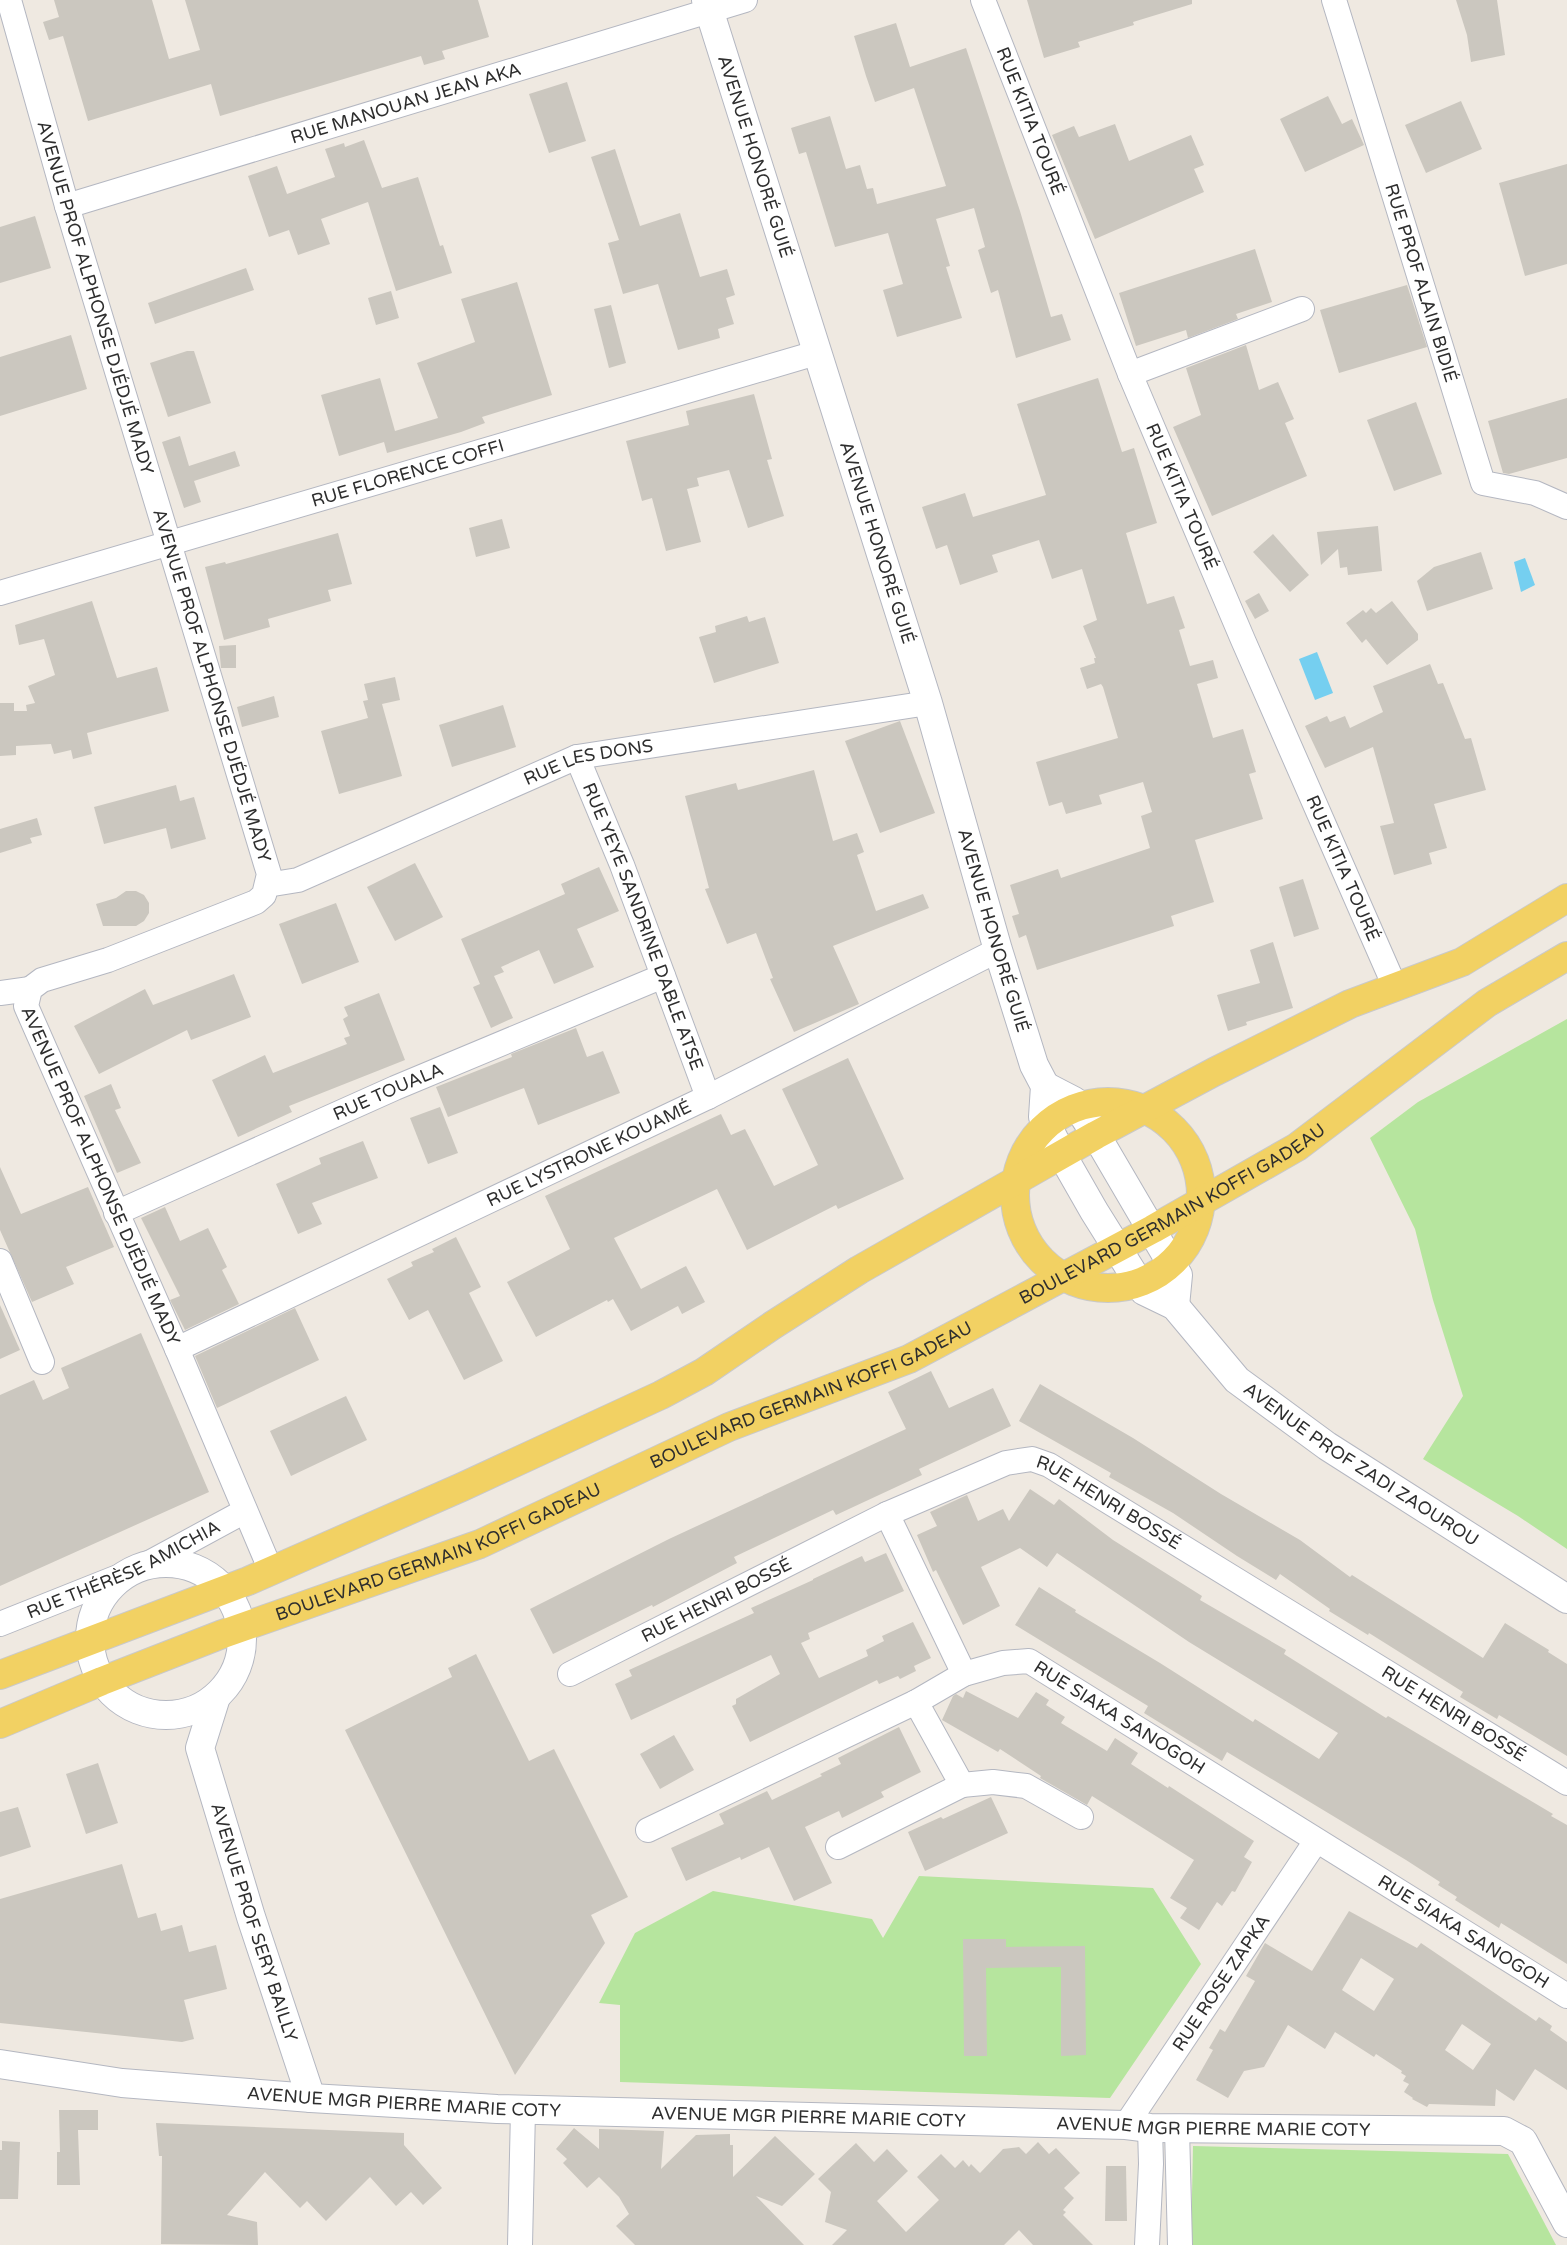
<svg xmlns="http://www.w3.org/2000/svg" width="1567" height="2245" font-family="'Varela Round',sans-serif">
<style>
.green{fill:#b6e59e}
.water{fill:#75cff0}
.building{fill:#cbc7bf;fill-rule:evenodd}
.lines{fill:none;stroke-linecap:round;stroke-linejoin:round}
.minor-casing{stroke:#b4b7c1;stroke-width:26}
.tertiary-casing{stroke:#b4b7c1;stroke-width:30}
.secondary-casing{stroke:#b4b7c1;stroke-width:30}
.primary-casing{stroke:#c9c9c9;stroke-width:30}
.minor{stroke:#fff;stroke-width:24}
.tertiary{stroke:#fff;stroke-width:28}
.secondary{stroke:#fff;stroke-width:28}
.primary{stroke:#f2d163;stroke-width:28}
.labels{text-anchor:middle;stroke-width:4;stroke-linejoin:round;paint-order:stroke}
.street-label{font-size:18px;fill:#2e2e2e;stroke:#fff}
</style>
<rect width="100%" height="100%" fill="#efe9e1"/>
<!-- green -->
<g class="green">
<polygon points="1567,1019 1567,1549 1518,1516 1423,1459 1463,1396 1433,1300 1415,1229 1370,1138 1418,1102"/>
<polygon points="919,1876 1153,1888 1201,1964 1110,2098 620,2082 620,2005 599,2003 635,1933 713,1891 872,1919 883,1938"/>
<polygon points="1193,2146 1508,2154 1556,2245 1191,2245"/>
</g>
<!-- water -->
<g class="water">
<polygon points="1525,558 1535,585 1521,592 1514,562"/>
<polygon points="1317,652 1333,693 1315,700 1299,659"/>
</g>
<!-- building -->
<g class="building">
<polygon points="54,0 152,0 169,59 200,50 185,0 478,0 489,37 442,51 445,59 424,65 421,56 220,116 211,84 88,121 63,36 49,40 43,22 59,17"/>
<polygon points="1027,0 1192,0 1192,4 1133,22 1134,25 1078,42 1080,47 1044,58"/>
<polygon points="1456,0 1497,0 1505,55 1471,62 1467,35"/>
<polygon points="896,23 910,67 966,48 1020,211 1051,317 1062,314 1071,340 1016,358 998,290 991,293 978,250 985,247 974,208 936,219 950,266 946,267 962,318 897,337 883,290 903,284 888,233 835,247 806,152 799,154 791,128 830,116 846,169 860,165 867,189 873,188 877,204 946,186 914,88 875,102 866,76 854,36"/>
<polygon points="567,82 586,141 549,153 529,94"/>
<polygon points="1328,96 1342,124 1352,119 1364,145 1305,172 1280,119"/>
<polygon points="1461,101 1482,149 1426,173 1405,125"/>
<polygon points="1115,124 1129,161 1191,135 1204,165 1194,169 1204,192 1095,239 1052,135 1074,126 1079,137"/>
<polygon points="364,140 382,188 418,177 440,246 443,245 452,273 396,291 368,202 321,219 330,244 298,255 289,230 269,237 248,176 277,166 287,194 335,177 325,149 344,143 345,147"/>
<polygon points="615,149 640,226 680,213 700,277 727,269 735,295 726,298 734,324 718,329 720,338 678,350 658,284 623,294 608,243 619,240 591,157"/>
<polygon points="1567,164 1567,264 1525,276 1499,183"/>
<polygon points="35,216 51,268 0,283 0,227"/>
<polygon points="1255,249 1272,302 1236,314 1238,319 1188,338 1186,330 1136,346 1119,293"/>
<polygon points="246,268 254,290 155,324 148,303"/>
<polygon points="517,282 552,395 482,417 485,423 461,432 387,453 384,442 339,456 321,395 380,378 395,431 438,418 417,363 475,342 461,299"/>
<polygon points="1407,285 1427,347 1339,373 1320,310"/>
<polygon points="391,291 399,318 376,325 368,298"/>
<polygon points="611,305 626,363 609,368 594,309"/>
<polygon points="71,335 87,389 0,416 0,357"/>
<polygon points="1246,345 1259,390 1278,382 1294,419 1285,423 1307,476 1212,516 1173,427 1201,415 1186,368"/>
<polygon points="187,351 194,351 211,403 168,417 150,363"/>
<polygon points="1098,378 1122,452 1134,448 1157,523 1126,533 1147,604 1174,596 1185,628 1179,630 1190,666 1213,660 1218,678 1197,684 1213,738 1243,729 1256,772 1249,774 1263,819 1195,840 1214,902 1171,916 1174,926 1037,970 1026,935 1019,938 1012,916 1019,914 1010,885 1058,869 1061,878 1150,848 1141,816 1152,812 1143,782 1099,795 1102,804 1066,814 1062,802 1049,806 1036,762 1118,738 1103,687 1101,684 1087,689 1080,668 1095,663 1094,658 1096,658 1083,626 1097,620 1082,569 1052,579 1039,540 992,555 998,572 960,585 947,545 936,549 922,507 965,493 973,517 1046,495 1017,404"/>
<polygon points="754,394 772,459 767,460 784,516 748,528 729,470 697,478 699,486 687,489 701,542 666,551 652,498 642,501 626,441 689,425 686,411"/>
<polygon points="1567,398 1567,458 1509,474 1503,473 1488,421"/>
<polygon points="1416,402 1442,474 1394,491 1367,420"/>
<polygon points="180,436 189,466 235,451 240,466 194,481 201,502 184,508 162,442"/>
<polygon points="502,519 510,548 476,557 469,528"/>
<polygon points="1378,526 1382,571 1348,575 1347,567 1340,568 1338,549 1321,565 1317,532"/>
<polygon points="338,533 352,584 328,590 331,601 268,619 270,627 224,640 205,567 225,562 226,564"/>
<polygon points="1273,534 1309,575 1290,592 1253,552"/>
<polygon points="1481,552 1493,589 1427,611 1417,581 1434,567"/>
<polygon points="1259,593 1269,611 1255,619 1245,601"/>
<polygon points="92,601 117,678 157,667 169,711 87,733 92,754 73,759 71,750 54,754 51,744 16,746 16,755 0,756 0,703 14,703 14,711 27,711 26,705 35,703 28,686 55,675 44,639 19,645 15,625"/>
<polygon points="1392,601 1418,634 1418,640 1387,665 1366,639 1362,643 1346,623 1363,610 1366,613 1371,608 1376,613"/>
<polygon points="747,616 749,622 765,617 779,663 714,683 699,637 716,632 715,626"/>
<polygon points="236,645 236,668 221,668 219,646"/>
<polygon points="1430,664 1438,684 1443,683 1465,739 1471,738 1486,790 1434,804 1447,848 1429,853 1432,864 1394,875 1380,826 1394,823 1373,747 1325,768 1305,726 1327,716 1330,722 1345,716 1350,728 1383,712 1373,686"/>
<polygon points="395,677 400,700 382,704 402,776 339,794 321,731 368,718 363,701 368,700 364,684"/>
<polygon points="274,696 279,717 242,727 237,707"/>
<polygon points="503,705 516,747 452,767 439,725"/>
<polygon points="900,721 935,813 880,833 845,741"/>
<polygon points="814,770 833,841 857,833 864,852 857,855 876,911 923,894 929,908 833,946 859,1004 794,1032 770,979 773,978 756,933 727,944 705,889 709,888 685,796 736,783 738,790"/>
<polygon points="176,785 180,801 194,797 206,839 171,849 166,828 104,844 94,807"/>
<polygon points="37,818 42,835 30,838 32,843 0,853 0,829"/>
<polygon points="415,863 443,917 395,941 367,887"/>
<polygon points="599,867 619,911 577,929 594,967 554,984 539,950 501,967 504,972 494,976 513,1018 491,1028 473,987 480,984 461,939 565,894 561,884"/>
<polygon points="1303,879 1319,929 1294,937 1279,887"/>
<polygon points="126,891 136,891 144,895 149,903 149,913 144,921 136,926 103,926 96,904 116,898"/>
<polygon points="336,903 359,962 302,984 279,924"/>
<polygon points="1273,942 1293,1008 1246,1022 1247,1025 1228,1031 1217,995 1260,983 1250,950"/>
<polygon points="234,974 251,1017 191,1040 187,1030 99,1074 74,1026 145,989 153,1005"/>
<polygon points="379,993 405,1060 289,1106 292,1112 238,1137 212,1080 265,1055 273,1073 347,1044 344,1038 350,1036 343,1019 348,1016 344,1007"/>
<polygon points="576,1028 587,1057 603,1051 620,1093 538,1125 524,1088 448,1117 436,1087 512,1057 511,1054"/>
<polygon points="848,1058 904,1179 838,1209 836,1205 747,1250 717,1189 614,1238 641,1289 686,1266 705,1302 682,1314 678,1306 631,1331 613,1299 608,1302 607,1300 536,1337 507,1282 570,1249 545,1196 721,1114 731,1135 745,1129 774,1186 818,1165 782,1089"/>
<polygon points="111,1084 121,1108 115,1110 141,1163 117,1173 84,1096"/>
<polygon points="440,1107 458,1153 428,1164 410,1118"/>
<polygon points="363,1141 378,1178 312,1203 322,1224 298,1234 276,1184 321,1164 319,1158"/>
<polygon points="0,1167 21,1214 88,1187 114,1247 66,1267 74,1284 32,1302 0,1230"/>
<polygon points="165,1207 180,1241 208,1228 227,1267 222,1270 239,1304 185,1330 170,1300 180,1296 141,1218"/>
<polygon points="456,1237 481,1287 469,1293 503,1361 464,1380 428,1310 409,1320 387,1279 413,1266 411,1262 434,1252 432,1249"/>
<polygon points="0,1305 20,1350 0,1359"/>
<polygon points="295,1308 319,1360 217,1408 195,1356"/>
<polygon points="141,1333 209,1492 0,1586 0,1395 34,1380 43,1400 69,1388 61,1368"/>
<polygon points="931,1371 949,1408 993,1388 1011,1426 919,1469 922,1475 836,1515 833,1510 734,1557 737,1563 653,1607 652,1605 553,1654 530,1609 669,1539 906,1429 888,1392"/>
<polygon points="1040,1384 1133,1438 1221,1494 1300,1540 1350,1577 1352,1575 1483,1658 1505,1623 1549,1650 1548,1652 1567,1664 1567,1756 1499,1715 1497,1719 1460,1697 1463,1692 1369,1633 1368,1635 1329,1611 1330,1609 1280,1574 1276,1580 1237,1556 1173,1513 1109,1477 1111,1473 1019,1421"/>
<polygon points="346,1396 367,1440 291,1476 270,1431"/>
<polygon points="1030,1489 1054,1505 1059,1499 1113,1540 1202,1596 1200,1600 1286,1650 1284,1654 1386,1718 1388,1716 1553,1814 1551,1816 1567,1825 1567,1964 1501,1923 1499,1928 1455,1900 1457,1897 1438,1885 1440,1882 1406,1860 1227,1752 1222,1761 1144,1713 1148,1706 1015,1625 1039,1587 1076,1610 1075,1612 1160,1663 1253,1722 1255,1719 1319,1759 1338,1733 1189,1642 1057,1553 1047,1567 1020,1548 981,1567 1000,1606 963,1625 936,1570 933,1572 917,1535 937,1526 930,1512 967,1495 978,1521 1003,1509 1009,1521"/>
<polygon points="886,1553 904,1591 808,1633 810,1639 801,1643 819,1678 868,1656 866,1650 884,1641 882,1636 913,1622 931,1658 914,1666 916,1671 900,1679 898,1676 879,1684 877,1680 750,1742 732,1706 736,1704 736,1699 780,1674 771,1655 631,1720 615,1684 632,1676 629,1670 754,1613 751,1608 813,1580 813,1579 862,1556 865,1562"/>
<polygon points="476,1654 529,1761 554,1749 628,1897 591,1915 605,1943 515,2075 345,1730 452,1677 448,1668"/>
<polygon points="966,1691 1018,1718 1036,1692 1049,1700 1046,1705 1065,1717 1061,1723 1107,1751 1115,1738 1138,1753 1131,1764 1168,1788 1169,1786 1254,1841 1244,1857 1252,1862 1235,1892 1232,1891 1222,1906 1217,1902 1199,1930 1180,1918 1187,1908 1170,1898 1194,1860 1092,1796 1087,1805 1040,1778 1041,1776 1000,1749 998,1752 942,1720 953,1696 956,1694 963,1698"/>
<polygon points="899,1727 921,1772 881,1792 884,1797 842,1818 839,1811 805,1827 832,1883 794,1901 769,1847 741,1860 740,1857 686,1881 671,1848 724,1824 719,1814 767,1791 772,1800 822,1776 820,1774 841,1764 838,1758"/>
<polygon points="674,1735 694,1770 660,1789 640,1754"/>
<polygon points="98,1763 118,1823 86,1834 66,1774"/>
<polygon points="991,1797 1008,1833 925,1871 908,1832 941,1817 943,1819"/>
<polygon points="18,1807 31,1847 0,1857 0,1812"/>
<polygon points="122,1864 138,1918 156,1913 161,1931 182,1925 189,1952 216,1945 227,1989 184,2000 194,2039 182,2042 0,2023 0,1899"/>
<path d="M 1349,1911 L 1417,1948 L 1421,1943 L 1536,2021 L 1539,2017 L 1552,2026 L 1550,2030 L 1567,2042 L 1567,2090 L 1535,2069 L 1514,2101 L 1496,2089 L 1495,2106 L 1429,2104 L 1427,2107 L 1412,2099 L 1413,2098 L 1404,2092 L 1409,2084 L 1403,2081 L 1406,2076 L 1401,2073 L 1402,2071 L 1376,2054 L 1374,2057 L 1335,2032 L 1325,2049 L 1288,2025 L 1264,2067 L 1244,2071 L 1228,2098 L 1196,2080 L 1213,2050 L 1209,2048 L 1220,2029 L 1225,2032 L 1255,1981 L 1246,1976 L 1265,1943 L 1312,1971 ZM 1361,1958 L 1394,1979 L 1374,2011 L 1342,1990 ZM 1462,2024 L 1491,2044 L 1473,2070 L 1445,2050 Z"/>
<polygon points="963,1939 1006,1939 1006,1947 1085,1946 1086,2055 1061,2056 1061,1967 986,1968 987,2056 964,2056"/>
<polygon points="59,2110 98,2110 98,2130 78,2130 80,2185 57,2185 57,2152 60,2152"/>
<polygon points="156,2123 404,2133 404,2145 442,2188 423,2205 411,2192 396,2206 370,2177 326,2221 307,2201 300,2208 265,2172 227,2215 257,2222 258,2245 161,2244 162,2156 159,2156"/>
<polygon points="574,2128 599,2149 599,2129 664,2131 661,2169 696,2135 730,2134 730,2145 733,2145 733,2177 775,2136 815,2174 782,2206 756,2196 804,2245 635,2245 616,2226 629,2214 619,2197 599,2177 587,2188 563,2163 567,2159 556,2149"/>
<polygon points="2,2141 20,2142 18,2199 0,2199 0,2150 2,2150"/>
<polygon points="1038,2142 1049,2154 1056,2148 1080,2173 1064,2188 1074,2198 1063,2210 1066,2212 1063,2215 1093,2245 1033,2245 1019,2230 1004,2245 832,2245 847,2230 825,2222 831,2192 818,2179 856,2143 874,2162 887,2149 908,2171 877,2201 906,2232 939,2200 917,2177 941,2154 955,2168 963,2160 969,2167 971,2164 980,2173 1003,2149 1019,2147 1026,2154"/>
<polygon points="1106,2166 1126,2166 1127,2221 1105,2221"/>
</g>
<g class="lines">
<!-- minor casing -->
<g class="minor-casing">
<g id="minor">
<path id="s1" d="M 9,0 L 67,206 L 269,874 L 264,895 L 256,902 L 108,960 L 42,980 L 30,989 L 26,1006 L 177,1349 L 271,1571"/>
<path id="s2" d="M 983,0 L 1130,374 L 1243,640 L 1395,987"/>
<path id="s3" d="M 1334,0 L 1483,483 L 1535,493 L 1567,507"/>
<path id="s4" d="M 67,206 L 745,0"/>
<polyline points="1130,374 1302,309"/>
<path id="s5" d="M 0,593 L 816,353"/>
<path id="s6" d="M 577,757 L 622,865 L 708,1097"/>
<path id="s7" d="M 267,885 L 298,880 L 577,757 L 928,703"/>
<polyline points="0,993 30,989"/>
<path id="s8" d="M 116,1213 L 395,1088 L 663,976"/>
<polyline points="0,1261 42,1362"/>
<path id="s9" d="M 177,1349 L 708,1097 L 998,950"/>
<polyline points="887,1514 964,1674"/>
<path id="s10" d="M 0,1624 L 138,1569 L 245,1511"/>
<path id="s11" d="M 570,1674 L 887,1514 L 1006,1463 L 1032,1459 L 1049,1465 L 1567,1783"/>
<polyline points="962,1785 993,1782 1026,1786 1081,1817"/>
<path id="s12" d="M 648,1830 L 916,1702 L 964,1674 L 1003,1663 L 1029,1661 L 1567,1996"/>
<polyline points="838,1847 962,1785 916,1702"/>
<path id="s13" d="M 1126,2125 L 1316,1841"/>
<polyline points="1177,2129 1180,2245"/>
<polyline points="520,2245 523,2110"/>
<polyline points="1147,2245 1151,2164 1150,2128"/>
</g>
</g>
<!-- tertiary casing -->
<g class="tertiary-casing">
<g id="tertiary">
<path id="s14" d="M 706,0 L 928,703 L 998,950 L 1034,1065 L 1045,1086 L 1043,1117 L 1062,1155"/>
<polyline points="1045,1086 1074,1101 1096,1135"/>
<circle cx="166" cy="1639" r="76"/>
<path id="s15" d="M 216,1697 L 200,1748 L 251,1917 L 311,2098"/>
<path id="s16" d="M 0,2064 L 122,2083 L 311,2098 L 497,2109 L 1126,2125 L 1150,2128 L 1504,2131 L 1523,2141 L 1567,2223"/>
</g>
</g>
<!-- secondary casing -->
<g class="secondary-casing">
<g id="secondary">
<polyline points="1096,1135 1178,1275 1175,1306"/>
<path id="s17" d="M 1062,1155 L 1094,1211 L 1144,1291 L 1175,1306 L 1237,1380 L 1327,1446 L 1567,1599"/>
</g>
</g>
<!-- primary casing -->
<g class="primary-casing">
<g id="primary">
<circle cx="1108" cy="1195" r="93"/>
<polyline points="0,1675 248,1581 462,1487 661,1395 704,1372 773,1325 859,1270 1096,1135 1214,1072 1350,1004 1462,962 1567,898"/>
<path id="s18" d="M 0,1724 L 102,1681 L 220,1635 L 480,1544 L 729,1427 L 909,1359 L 1153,1229 L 1297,1147 L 1487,1003 L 1567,956"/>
</g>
</g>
<!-- minor -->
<use href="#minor" class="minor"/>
<!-- tertiary -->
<use href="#tertiary" class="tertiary"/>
<!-- secondary -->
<use href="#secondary" class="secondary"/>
<!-- primary -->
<use href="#primary" class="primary"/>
</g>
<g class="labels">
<!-- street labels -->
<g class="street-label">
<text dy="6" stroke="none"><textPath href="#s4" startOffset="354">RUE MANOUAN JEAN AKA</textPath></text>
<text dy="6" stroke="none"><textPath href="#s2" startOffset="130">RUE KITIA TOURÉ</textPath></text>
<text dy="6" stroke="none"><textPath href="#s14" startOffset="164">AVENUE HONORÉ GUIÉ</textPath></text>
<text dy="6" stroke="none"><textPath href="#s3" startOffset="296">RUE PROF ALAIN BIDIÉ</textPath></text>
<text dy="6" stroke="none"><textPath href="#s1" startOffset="310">AVENUE PROF ALPHONSE DJÉDJÉ MADY</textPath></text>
<text dy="6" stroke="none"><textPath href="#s5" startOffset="425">RUE FLORENCE COFFI</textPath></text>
<text dy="6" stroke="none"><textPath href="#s2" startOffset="535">RUE KITIA TOURÉ</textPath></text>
<text dy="6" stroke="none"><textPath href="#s14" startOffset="569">AVENUE HONORÉ GUIÉ</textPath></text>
<text dy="6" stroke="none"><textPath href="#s1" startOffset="715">AVENUE PROF ALPHONSE DJÉDJÉ MADY</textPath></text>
<text dy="6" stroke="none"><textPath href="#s7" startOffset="346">RUE LES DONS</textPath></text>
<text dy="6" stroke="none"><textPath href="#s2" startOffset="940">RUE KITIA TOURÉ</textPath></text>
<text dy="6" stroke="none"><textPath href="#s6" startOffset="182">RUE YEYE SANDRINE DABLE ATSE</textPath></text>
<text dy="6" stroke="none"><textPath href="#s14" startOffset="974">AVENUE HONORÉ GUIÉ</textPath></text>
<text dy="6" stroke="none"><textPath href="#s8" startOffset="298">RUE TOUALA</textPath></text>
<text dy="6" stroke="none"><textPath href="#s9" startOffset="456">RUE LYSTRONE KOUAMÉ</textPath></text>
<text dy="6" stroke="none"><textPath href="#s1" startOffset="1390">AVENUE PROF ALPHONSE DJÉDJÉ MADY</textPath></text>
<text dy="6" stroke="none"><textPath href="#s18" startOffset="1281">BOULEVARD GERMAIN KOFFI GADEAU</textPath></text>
<text dy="6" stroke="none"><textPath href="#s18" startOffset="876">BOULEVARD GERMAIN KOFFI GADEAU</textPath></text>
<text dy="6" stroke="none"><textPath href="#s17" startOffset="440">AVENUE PROF ZADI ZAOUROU</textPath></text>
<text dy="6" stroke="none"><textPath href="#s11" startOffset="599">RUE HENRI BOSSÉ</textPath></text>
<text dy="6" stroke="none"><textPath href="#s18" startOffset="471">BOULEVARD GERMAIN KOFFI GADEAU</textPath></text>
<text dy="6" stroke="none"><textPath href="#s10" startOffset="135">RUE THÉRÈSE AMICHIA</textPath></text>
<text dy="6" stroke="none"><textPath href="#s11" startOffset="164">RUE HENRI BOSSÉ</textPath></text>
<text dy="6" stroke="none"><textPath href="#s11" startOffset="1004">RUE HENRI BOSSÉ</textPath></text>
<text dy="6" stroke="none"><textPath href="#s12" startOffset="526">RUE SIAKA SANOGOH</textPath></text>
<text dy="6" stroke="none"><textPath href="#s15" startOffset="236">AVENUE PROF SERY BAILLY</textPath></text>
<text dy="6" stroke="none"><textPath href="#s12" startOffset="931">RUE SIAKA SANOGOH</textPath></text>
<text dy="6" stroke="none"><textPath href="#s13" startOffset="171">RUE ROSE ZAPKA</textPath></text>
<text dy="6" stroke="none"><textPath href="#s16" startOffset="406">AVENUE MGR PIERRE MARIE COTY</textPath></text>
<text dy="6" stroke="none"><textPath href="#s16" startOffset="811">AVENUE MGR PIERRE MARIE COTY</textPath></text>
<text dy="6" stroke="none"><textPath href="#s16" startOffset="1216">AVENUE MGR PIERRE MARIE COTY</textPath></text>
</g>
</g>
</svg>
